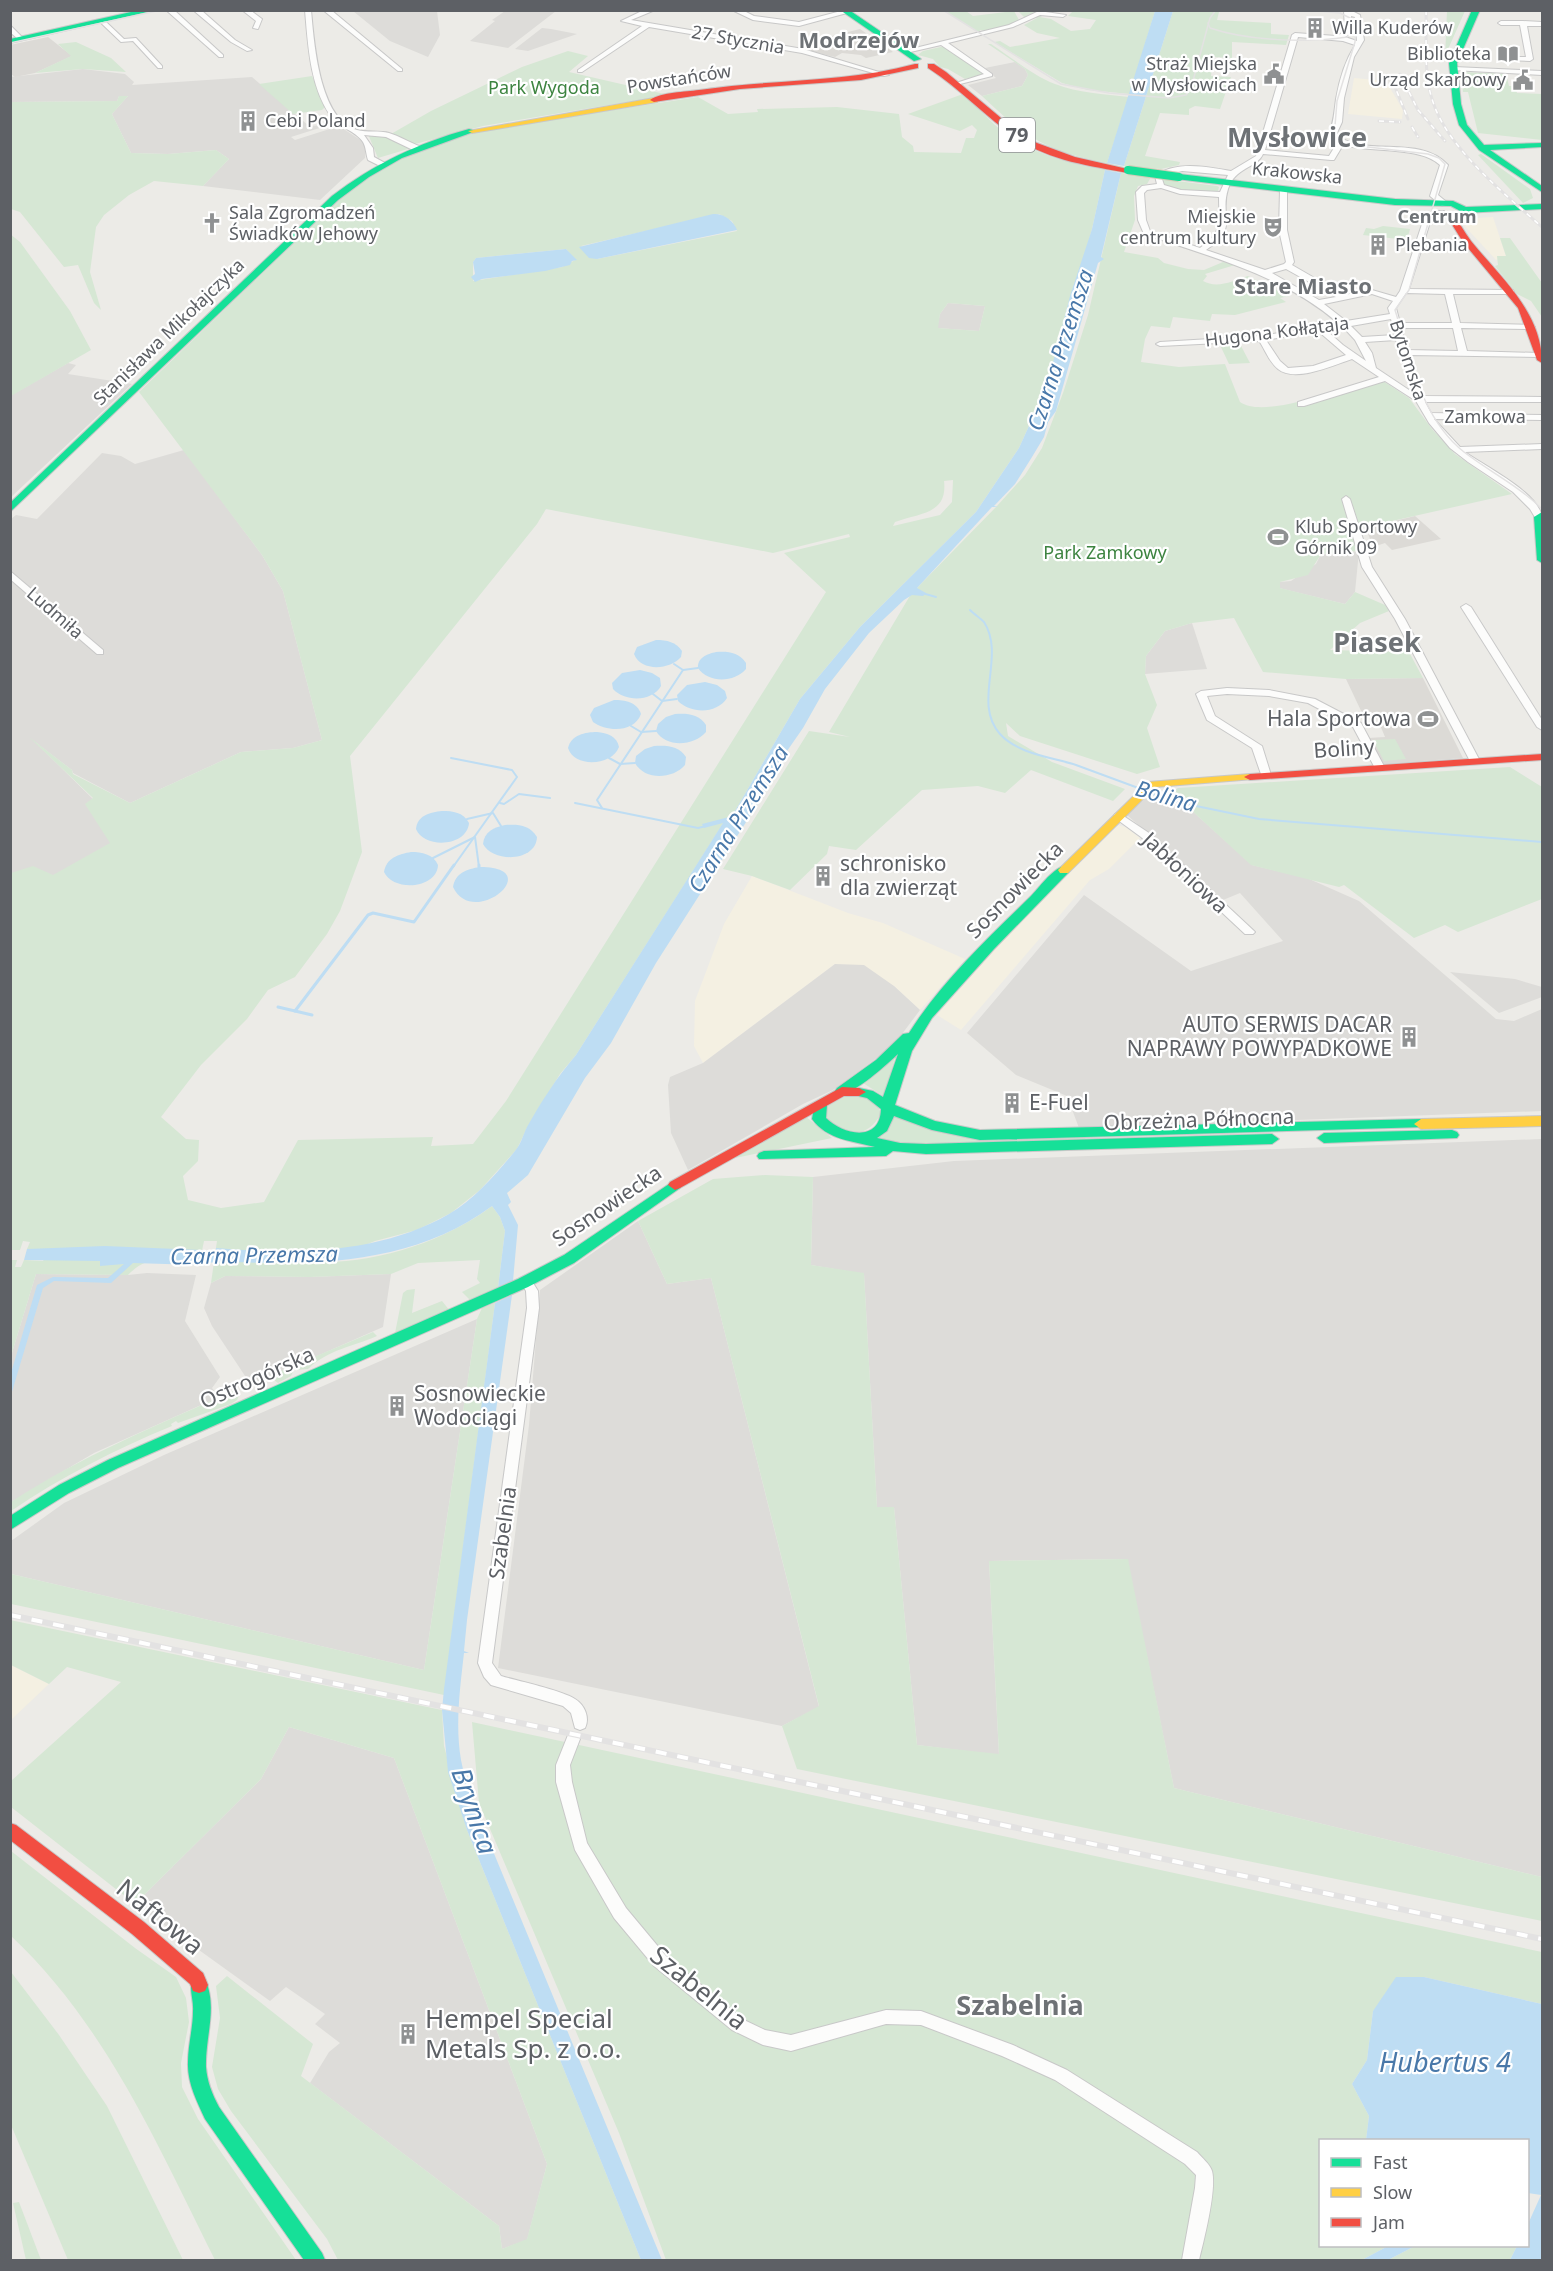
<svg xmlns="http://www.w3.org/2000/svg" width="1553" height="2271" font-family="'Noto Sans',sans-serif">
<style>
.commercial{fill:#f4f0e2}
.industrial{fill:#dddcd9}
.education{fill:#dcdad6}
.green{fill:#d6e7d4;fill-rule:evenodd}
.water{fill:#beddf3}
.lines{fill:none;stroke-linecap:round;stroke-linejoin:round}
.stream-far1{stroke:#beddf3;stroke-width:2}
.stream{stroke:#beddf3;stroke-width:3}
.river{fill:#beddf3;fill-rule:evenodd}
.street-casing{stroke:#c8c8c8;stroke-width:2}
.fast-casing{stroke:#c8c8c8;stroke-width:2}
.slow-casing{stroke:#c8c8c8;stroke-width:2}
.jam-casing{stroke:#c8c8c8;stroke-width:2}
.street{fill:#fcfcfb;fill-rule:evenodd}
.fast{fill:#16e098;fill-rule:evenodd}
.slow{fill:#ffcf43;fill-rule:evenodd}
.jam{fill:#f24e42;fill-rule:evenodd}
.tram{stroke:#e3e2e2;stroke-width:1.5}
.rail-far1-casing{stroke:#e3e2e2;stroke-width:3}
.rail-casing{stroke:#e3e2e2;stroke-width:6}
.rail-far1{stroke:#fff;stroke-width:1.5;stroke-dasharray:5;stroke-linecap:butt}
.rail{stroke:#fff;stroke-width:4;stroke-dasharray:11;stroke-linecap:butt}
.fast-bridge-casing{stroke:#d2cbb7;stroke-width:10;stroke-linecap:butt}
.fast-bridge{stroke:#16e098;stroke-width:8}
.labels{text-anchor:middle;stroke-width:4.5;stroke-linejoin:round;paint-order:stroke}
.far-poi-label{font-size:18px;fill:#5d6065;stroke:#fff;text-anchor:start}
.far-street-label{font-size:18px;fill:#5d6065;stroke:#fff}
.far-park-label{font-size:18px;fill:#3d8440;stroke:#fff}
.far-neighbourhood-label{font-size:18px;font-weight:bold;fill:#6e7276;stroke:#fff}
.shield{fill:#fff;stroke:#8e9093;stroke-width:1.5}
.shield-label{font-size:20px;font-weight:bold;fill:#5d6065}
.poi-label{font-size:21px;fill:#5d6065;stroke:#fff;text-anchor:start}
.street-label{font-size:21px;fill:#5d6065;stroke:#fff}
.far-district-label{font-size:22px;font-weight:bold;fill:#6e7276;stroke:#fff}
.water-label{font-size:22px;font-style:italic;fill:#4978a9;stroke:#fff}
.near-street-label{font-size:26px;fill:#5d6065;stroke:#fff}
.near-poi-label{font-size:26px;fill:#5d6065;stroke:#fff;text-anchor:start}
.far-town-label{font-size:27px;font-weight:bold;fill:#6e7276;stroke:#fff}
.district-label{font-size:27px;font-weight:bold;fill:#6e7276;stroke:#fff}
.near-water-label{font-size:27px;font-style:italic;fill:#4978a9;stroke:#fff}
.near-neighbourhood-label{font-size:27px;font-weight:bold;fill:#6e7276;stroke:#fff}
</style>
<rect width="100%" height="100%" fill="#ecebe7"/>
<!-- commercial -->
<g class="commercial">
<polygon points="1354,78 1386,81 1403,110 1402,119 1348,114"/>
<polygon points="1493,217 1506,256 1496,260 1458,219"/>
<polygon points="1117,825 1125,827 1140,838 1109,869 1090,880 961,1030 937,1015 1014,928"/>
<polygon points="752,876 848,913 883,923 965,959 920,1010 894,986 835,964 703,1063 694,1046 695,1001 724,924"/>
<polygon points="11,1665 49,1684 11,1720"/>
</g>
<!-- industrial -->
<g class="industrial">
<polygon points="353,11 437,11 440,35 428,57 390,41"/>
<polygon points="505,11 505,10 556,11 508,48 470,41 495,21 492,20"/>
<polygon points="542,28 551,29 577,34 528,51 515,49"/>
<polygon points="1015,62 1025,69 1028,75 1022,86 982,96 968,85 996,78 985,68"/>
<polygon points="83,69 125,74 134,82 132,85 252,77 309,126 329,125 291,137 295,140 339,126 362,141 366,148 365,158 320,200 203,186 229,159 216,150 168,154 131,153 112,114 128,96 119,96 117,101 11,102 10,77"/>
<polygon points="948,303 985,306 979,331 937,328 940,314"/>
<polygon points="68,363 76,365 68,374 132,384 11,497 10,396"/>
<polygon points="184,450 262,555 283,591 322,740 293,748 241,752 130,803 73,773 72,770 35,742 93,799 171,838 11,921 11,519 16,515 37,519 102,453 121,456 135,464"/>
<polygon points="1359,551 1355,592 1345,604 1279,588 1280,582 1291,581 1316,564 1321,554"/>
<polygon points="1192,623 1207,669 1145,674 1146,656 1165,631"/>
<polygon points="1148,796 1190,809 1252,865 1307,878 1359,901 1496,1019 1514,1021 1542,1009 1542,1111 1079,1128 1067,1096 1016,1075 967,1033 1084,895 1191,971 1283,941 1240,893 1223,900 1127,815"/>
<polygon points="835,964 864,965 894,986 920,1010 893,1046 833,1090 803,1104 688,1170 671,1133 668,1085 670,1077 703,1063"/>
<polygon points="1450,972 1515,979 1542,987 1542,997 1499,1013"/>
<polygon points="1542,1139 1542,1877 1174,1788 1127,1559 989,1561 999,1755 917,1745 894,1507 877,1507 864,1274 811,1265 813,1177 954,1161"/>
<polygon points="638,1221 667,1284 711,1278 819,1707 782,1726 498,1668 529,1425 540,1290"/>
<polygon points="147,1273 196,1275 185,1321 220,1377 212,1388 219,1397 94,1453 11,1502 11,1356 36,1274 128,1275"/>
<polygon points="391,1274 383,1327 251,1385 212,1326 204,1308 211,1283 225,1276 310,1277"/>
<polygon points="477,1319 424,1670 11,1574 11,1541 64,1503 164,1455"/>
<polygon points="289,1727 394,1758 547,2164 527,2240 502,2249 499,2226 310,2083 329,2052 340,2043 315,2024 325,2014 286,1987 270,2001 135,1904 261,1779"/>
</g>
<!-- education -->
<g class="education">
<polygon points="860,29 893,52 866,58 861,55 842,53 835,57 802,49 816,40"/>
<polygon points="48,37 72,56 35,73 15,77 11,74 10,45"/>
<polygon points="1415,516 1441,539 1392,550 1385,543 1373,547 1366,528"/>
<polygon points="1423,678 1463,758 1382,764 1368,738 1385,737 1378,720 1386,718 1384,714 1363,715 1346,679"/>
</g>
<!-- green -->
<g class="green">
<path d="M 945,11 L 966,11 L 973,16 L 1014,11 L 1019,20 C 1008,28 992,32 980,30 L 979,33 Z"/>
<polygon points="1018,11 1037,11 1042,16 1040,17 1051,19 1071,31 1090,29 1096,20 1068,16 1073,11 1155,11 1130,94 1088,90 1062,83 994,42 1000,41 1010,47 1060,38 1037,33 1024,25 1037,18 1024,17"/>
<polygon points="1173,11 1224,11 1219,12 1217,20 1271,23 1271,34 1289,35 1286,45 1232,42 1232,58 1213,57 1211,76 1231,77 1220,109 1195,106 1189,109 1189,115 1160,113 1145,156 1180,162 1179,165 1161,169 1124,166"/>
<polygon points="1447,11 1465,11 1449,47 1447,58 1445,58"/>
<polygon points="76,42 111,58 126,72 83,69 35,73 71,56 58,44"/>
<path d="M 988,44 L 991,44 C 1011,57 1032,75 1055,84 C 1078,93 1104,94 1129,97 L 1107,163 C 1046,151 1026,138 982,96 L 1022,86 L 1028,75 L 1025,69 Z"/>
<polygon points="945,46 985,74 977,79 973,77 965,79 948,69 940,67 933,59 918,55 923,51"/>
<polygon points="568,51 588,56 569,72 669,95 483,126 415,144 391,134 431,111 522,67"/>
<polygon points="1461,72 1506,74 1509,86 1515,86 1517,93 1542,94 1542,140 1478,133 1468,92 1463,92"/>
<polygon points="312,76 326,106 322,110 293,114 259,84"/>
<path d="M 963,94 C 977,107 990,121 1004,133 C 1033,154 1070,164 1105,170 L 1092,229 L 1047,386 L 1019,448 L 976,512 L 860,627 L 800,699 L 735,811 L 724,822 L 576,1055 L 560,1074 L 527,1128 L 517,1149 L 480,1190 L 451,1213 L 417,1230 L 375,1241 L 325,1262 C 381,1262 447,1240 492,1206 L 500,1217 L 505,1231 L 498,1288 L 470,1300 L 462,1292 L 480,1283 L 477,1279 L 480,1260 L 418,1263 L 391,1274 L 310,1277 L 225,1276 L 211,1283 L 217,1241 L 204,1241 L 199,1265 C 170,1261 150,1252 128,1275 L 36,1274 L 11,1356 L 11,1260 L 17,1260 L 15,1267 L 21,1267 L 24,1260 L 43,1261 L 50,1250 L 27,1249 L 30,1242 L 23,1241 L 20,1250 L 11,1250 L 11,873 L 33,866 L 53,875 L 110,843 L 85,804 L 93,798 L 29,737 L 72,770 L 73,774 L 130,803 L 241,752 L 293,748 L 322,740 L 283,591 L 262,555 L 139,392 L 348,191 L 367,178 L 371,171 L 451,139 L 490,129 L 698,97 L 728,114 L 758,112 L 757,109 L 837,107 L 899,114 L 902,137 L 913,146 L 914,152 L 961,153 L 966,138 L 974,138 L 977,130 L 972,125 L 960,131 L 908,114 ZM 719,214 L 732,221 L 737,231 L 597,259 L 581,246 ZM 566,249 L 575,260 L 562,267 L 473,281 L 473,262 L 476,258 ZM 948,303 L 985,306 L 979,331 L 938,328 L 940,314 ZM 953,480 L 952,502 L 940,515 L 893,526 L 895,522 C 920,513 948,514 944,481 ZM 546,509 L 773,553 L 849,534 L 850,537 L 784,553 L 826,592 L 506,1101 L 473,1144 L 431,1146 L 433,1137 L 298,1140 L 264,1202 L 221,1208 L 188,1200 L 183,1176 L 198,1161 L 199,1140 L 186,1139 L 161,1117 L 201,1065 L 247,1019 L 268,990 L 295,977 L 327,934 L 340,911 L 362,852 L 350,756 L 537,524 Z"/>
<polygon points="119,96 128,96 112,114 131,153 168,154 216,150 229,159 203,186 154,181 129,195 104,215 96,227 90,272 101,310 94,303 78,265 64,267 20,212 11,209 11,102 117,101"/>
<polygon points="368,134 392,138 408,146 408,149 378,158"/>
<polygon points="1481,154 1530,189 1533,198 1523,203 1478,155"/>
<path d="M 1121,173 L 1151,177 L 1147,184 L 1138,186 L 1134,196 L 1135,220 L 1124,252 L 1158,258 L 1164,263 L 1188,269 L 1204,270 L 1223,262 L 1235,265 L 1205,274 L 1207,276 L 1203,281 C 1217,289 1233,281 1248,276 L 1289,296 L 1280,298 L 1286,302 L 1235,315 L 1212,314 L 1210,321 L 1173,317 L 1170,328 L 1151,326 L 1145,339 L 1141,362 L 1179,367 L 1225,364 L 1240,402 C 1265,420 1348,386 1377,377 L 1409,398 L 1432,429 L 1455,454 L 1512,494 L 1361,528 L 1348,528 L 1359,551 L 1321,554 L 1308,575 L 1280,582 L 1280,588 L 1345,604 L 1355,592 L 1385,605 L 1389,611 L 1360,623 L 1330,650 L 1409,652 L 1423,678 L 1346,679 L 1263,672 L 1234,618 L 1192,623 L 1165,631 L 1146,656 L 1145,674 L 1157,705 L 1147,728 L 1160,767 L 1137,774 L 1020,736 L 1006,723 L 1008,736 L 1052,762 L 1125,789 L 1113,801 L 1031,770 L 1005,793 L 978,786 L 922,790 L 856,850 L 829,846 L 827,854 L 790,890 L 752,876 L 723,869 L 809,731 L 850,737 L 829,732 L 911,594 L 997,506 L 1025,475 L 1042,448 L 1063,393 L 1088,315 Z"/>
<polygon points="1161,179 1217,186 1219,187 1218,191 1215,192 1181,190 1164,185"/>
<polygon points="1383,226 1410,229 1407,240 1363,235 1366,228 1374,229"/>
<polygon points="10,234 20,242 70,311 91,350 11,396"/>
<polygon points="1500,238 1510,238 1542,283 1542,317 1531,301 1517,294 1495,266 1498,265 1497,256 1506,256"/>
<polygon points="1240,344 1250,363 1229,364 1220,345"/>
<polygon points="1395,739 1406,759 1384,761 1373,740"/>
<polygon points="1510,767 1542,787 1542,899 1458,932 1445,925 1414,938 1344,885 1339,887 1251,865 1190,809 1194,803 1165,796 1178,788"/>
<polygon points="895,1057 885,1097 863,1083"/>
<path d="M 848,1095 C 862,1096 877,1098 881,1114 C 865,1140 851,1134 828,1121 L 825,1112 L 827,1106 Z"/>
<polygon points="895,1115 940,1132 1084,1137 1087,1141 917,1145 877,1139"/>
<polygon points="805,1116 832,1138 735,1158"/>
<polygon points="765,1175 813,1177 811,1265 864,1273 877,1507 894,1507 917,1745 999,1754 989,1561 1128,1559 1174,1788 1542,1877 1542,1921 797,1769 782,1726 819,1706 711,1278 667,1284 638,1221 713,1179"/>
<polygon points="415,1289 412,1313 442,1301 450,1311 395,1333 403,1293 407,1290"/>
<polygon points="495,1303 444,1695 11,1604 11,1574 424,1670 477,1319 482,1308"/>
<path d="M 373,1332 L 377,1336 C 352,1347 329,1349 308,1369 L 294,1370 L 291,1376 L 278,1383 L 269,1376 Z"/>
<path d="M 235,1390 L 239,1396 L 237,1400 L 231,1404 L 178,1423 L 176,1421 L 171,1424 L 172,1426 C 116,1449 61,1477 11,1511 L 11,1502 C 81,1456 158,1425 235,1390 Z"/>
<polygon points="10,1620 442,1710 444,1746 467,1830 641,2260 338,2260 327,2239 231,2111 218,2089 212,2067 220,2018 216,1986 227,1976 313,2044 301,2076 499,2226 502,2249 527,2239 547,2164 394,1758 289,1727 261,1779 135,1904 11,1807 11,1781 121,1682 67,1667 49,1684 11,1665"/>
<polygon points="472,1722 1542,1952 1542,2004 1424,1977 1373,2011 1367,2060 1352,2084 1369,2116 1366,2140 1320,2140 1320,2246 1388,2246 1362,2260 666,2260 619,2133 479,1803"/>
<path d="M 11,1851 L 135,1948 L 176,1977 L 186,1998 L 189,2022 L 181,2063 L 182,2087 L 198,2119 L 296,2260 L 215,2260 C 158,2146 106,2025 11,1936 Z"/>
<polygon points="11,1972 59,2035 107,2106 183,2260 68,2260 11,2125"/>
<polygon points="19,2202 41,2260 26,2260 13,2203"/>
<polygon points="1415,2246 1517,2246 1510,2260 1388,2260"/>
</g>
<!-- water -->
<g class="water">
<polygon points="1155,11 1173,11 1124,166 1107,163"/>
<path d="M 1105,170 L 1121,173 L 1101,257 L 1104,259 L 1098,263 L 1056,411 L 1048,422 L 1044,437 L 1032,457 L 1015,484 L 994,506 L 998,507 L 992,507 L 917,588 L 926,593 L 923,596 L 912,595 L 904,600 L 869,633 L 825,689 L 803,728 L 778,764 L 764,794 L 656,963 L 611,1043 L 585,1078 L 528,1175 L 507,1193 L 511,1202 L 508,1205 L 518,1225 L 513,1281 L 498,1288 L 505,1231 L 500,1217 L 492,1206 C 412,1266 309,1266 214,1261 L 216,1248 C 293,1255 380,1254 449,1214 C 475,1199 496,1174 515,1151 C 521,1144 523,1135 527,1127 C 541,1102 557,1077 576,1055 L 723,823 L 704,828 L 702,824 L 729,817 L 735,811 L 800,699 L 860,627 L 976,512 L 1019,448 L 1047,386 L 1070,296 L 1092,229 Z"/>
<path d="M 713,214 C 723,213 734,221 737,230 L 597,259 L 589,258 L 579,247 Z"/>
<polygon points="566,249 577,260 572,261 570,265 545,271 482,279 475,282 471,277 475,274 473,262 476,258"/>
<path d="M 656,640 C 667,640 676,642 682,651 L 681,657 C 670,670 641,672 634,654 L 637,647 Z"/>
<path d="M 716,652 C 727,651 739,652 746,663 L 746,669 C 734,683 708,683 698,668 C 697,658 707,654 716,652 Z"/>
<path d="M 640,670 L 652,673 L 660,678 L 661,686 C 652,702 625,702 613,689 L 612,683 L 622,673 Z"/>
<path d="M 705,682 L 717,685 L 725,691 L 727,698 C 717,714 691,714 678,701 L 677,695 L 687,685 Z"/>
<path d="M 614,700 C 625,700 637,702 641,714 C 634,733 607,732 593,722 L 590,715 L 594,708 Z"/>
<path d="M 675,714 C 687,713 699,714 706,725 L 706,732 C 694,746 666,748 656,731 L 658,724 L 666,717 Z"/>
<path d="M 597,732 C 607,733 617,736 619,747 C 612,766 574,768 568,748 C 571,735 585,732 597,732 Z"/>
<path d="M 654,746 C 667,745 679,746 686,757 L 685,765 C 673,779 645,781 635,763 L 636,756 L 645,749 Z"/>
<path d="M 442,811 C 453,811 463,812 469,823 C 467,847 424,849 416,829 C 417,816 430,812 442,811 Z"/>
<path d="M 505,825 C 518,824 530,825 537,837 C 536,862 493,863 483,844 C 484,832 494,827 505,825 Z"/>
<path d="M 411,852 C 422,852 433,854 438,865 C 437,889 393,892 384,872 C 386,858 399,854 411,852 Z"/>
<path d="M 480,867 C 548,867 473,930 453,887 C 455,873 467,869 480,867 Z"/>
<polygon points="105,1246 201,1250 198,1265 133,1263 111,1283 54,1281 43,1288 11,1395 11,1373 37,1285 53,1277 108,1278 124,1264 100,1266 100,1261 24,1260 27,1249"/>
<path d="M 512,1295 L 467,1620 L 464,1651 L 469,1653 L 464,1653 C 460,1688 455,1725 461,1760 C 466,1787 478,1813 488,1839 L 662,2260 L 641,2260 L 467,1830 L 448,1772 L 442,1710 L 444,1689 L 495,1303 Z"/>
<polygon points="1396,1977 1424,1977 1542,2004 1542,2260 1510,2260 1517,2246 1528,2246 1528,2224 1541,2195 1528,2193 1528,2140 1366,2140 1369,2116 1352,2084 1367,2060 1373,2011"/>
<polygon points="1388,2246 1415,2246 1388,2260 1362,2260"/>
</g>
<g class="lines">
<!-- stream-far1 -->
<g class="stream-far1">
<polyline points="922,593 936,597"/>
<path d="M 970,610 C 974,614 980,618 984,622 C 1006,656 972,703 1000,734 C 1018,754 1051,757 1076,765 C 1098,773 1119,781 1141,789"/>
<polyline points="674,664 683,670 698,668"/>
<polyline points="653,694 662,701 677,699"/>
<polyline points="631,726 641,732 656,731"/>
<polyline points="451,758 512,770 517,777 453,867"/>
<polyline points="609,758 620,764 635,763"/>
<polyline points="1150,793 1172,801 1259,819 1542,842"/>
<polyline points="500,803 504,804 519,794 550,798"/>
<polyline points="575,803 698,828 706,826"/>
<polyline points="602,808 597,800 683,670"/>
<polyline points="467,819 493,813 501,826"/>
<polyline points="433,858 475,837 479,867"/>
</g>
<!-- stream -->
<g class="stream">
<polyline points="479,865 479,868"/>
<polyline points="278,1007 312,1015"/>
<polyline points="295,1011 368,915 373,913 414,922 454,865"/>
</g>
<!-- river -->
<polygon class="river" points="178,1250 236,1251 242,1253 245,1257 242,1261 236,1263 178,1262 172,1260 169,1256 172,1252"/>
<!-- street casing -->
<g class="street-casing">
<g id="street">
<polygon points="166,10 174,10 223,55 223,57 219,57"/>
<polygon points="193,10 201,10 235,40 252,50 247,51 231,42"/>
<polygon points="242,10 250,10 262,19 258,29 253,28 256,21"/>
<path d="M 305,10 L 311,10 C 314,42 319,120 357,130 C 367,133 379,130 389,133 C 399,136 409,142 419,146 L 419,150 L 413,150 L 386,137 L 364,135 L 373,148 L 374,157 L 385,163 L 378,165 L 368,160 C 366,154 366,147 363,142 C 355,130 338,128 330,115 C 310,86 308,45 305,10 Z"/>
<polygon points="323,10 331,10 402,69 402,71 398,71"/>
<polygon points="644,10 655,10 631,20 803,49 889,75 884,76 802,53 649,27 582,72 578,72 578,70 642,26 621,21"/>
<polygon points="732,10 742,10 754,16 799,22 845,10 858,10 799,26 753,20"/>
<path d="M 1344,10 L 1350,10 L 1360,15 L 1364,40 L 1354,57 L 1344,98 L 1342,122 L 1336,135 C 1368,158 1420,134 1448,165 L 1438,195 L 1449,204 L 1442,206 L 1430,196 L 1440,165 C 1420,146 1371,153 1343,145 L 1334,160 L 1331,160 L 1263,154 C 1257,168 1235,167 1228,189 C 1219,217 1240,227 1206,250 L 1265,270 L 1284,264 L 1286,262 L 1279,230 L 1280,190 L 1287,188 L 1287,230 L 1294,262 L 1292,265 L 1344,295 L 1372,290 L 1396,297 L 1400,291 L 1424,218 L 1438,211 L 1444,211 L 1444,215 L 1431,219 L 1409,289 L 1513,290 L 1514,292 L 1510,294 L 1453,294 L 1460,323 L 1531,325 L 1535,327 L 1531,329 L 1461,328 L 1467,351 L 1539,353 L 1542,353 L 1542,356 L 1539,357 L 1409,355 L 1423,396 L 1542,397 L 1542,402 L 1425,402 L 1431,413 L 1542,415 L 1542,420 L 1434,419 L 1460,447 L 1542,444 L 1542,449 L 1465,452 C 1484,466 1542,494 1542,519 L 1536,519 L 1530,509 L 1513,492 L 1468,462 L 1450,448 L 1429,423 L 1416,401 L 1385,381 L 1304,406 L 1298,406 L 1298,402 L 1379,377 L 1352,359 C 1334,365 1295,383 1278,369 C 1269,362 1265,349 1259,341 L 1160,346 L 1156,344 L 1160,342 L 1261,336 L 1338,323 C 1282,275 1214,258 1144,234 L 1138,220 L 1136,192 L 1142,186 L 1157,184 L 1155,176 C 1176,160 1208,167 1231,171 L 1256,156 L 1292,35 L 1295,33 L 1336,36 L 1345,32 ZM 1351,16 L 1355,17 L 1357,41 L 1345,37 L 1351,33 ZM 1298,37 L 1343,41 L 1355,45 C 1345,61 1339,81 1336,99 C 1334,113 1334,123 1328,136 L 1337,143 L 1329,156 L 1265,150 ZM 1182,171 L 1228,175 L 1220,192 L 1181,190 L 1164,185 L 1162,179 L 1167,175 ZM 1161,188 L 1180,194 L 1219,197 C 1219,223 1224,231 1200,248 L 1150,231 L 1146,220 L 1144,193 L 1147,190 ZM 1286,269 L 1336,297 L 1319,300 L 1272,273 ZM 1406,293 L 1445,294 L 1452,323 L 1400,323 L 1396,308 ZM 1372,294 L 1393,301 L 1388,308 L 1390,314 L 1346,321 L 1324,304 ZM 1391,319 L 1395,335 L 1362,337 L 1351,326 ZM 1343,327 L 1355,340 L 1366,361 L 1343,345 L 1326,330 ZM 1401,328 L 1453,328 L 1458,351 L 1407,350 ZM 1318,331 L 1346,355 L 1313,366 L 1288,368 L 1280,361 L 1266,340 ZM 1396,340 L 1412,392 L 1376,368 L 1372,353 L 1365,342 Z"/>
<polygon points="1039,11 1066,15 1063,17 1040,15 1013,27 948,43 992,74 992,76 956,85 956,83 984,74 941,45 906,53 903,51 1009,25"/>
<polygon points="100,20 104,20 124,39 136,38 162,66 162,68 158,68 133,41 121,42 100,22"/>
<polygon points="1523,21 1542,22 1542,26 1527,26 1533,59 1530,61 1505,60 1505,58 1507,57 1526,57 1520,25 1501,25 1498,23 1501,21"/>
<polygon points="10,25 23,38 23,40 19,40 10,32"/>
<polygon points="1454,67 1542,71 1542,75 1452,70 1451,69"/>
<polygon points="1346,496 1350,499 1372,567 1405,619 1480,761 1479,763 1475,764 1470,761 1395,619 1362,567 1342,499"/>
<polygon points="10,571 103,650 103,654 97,654 10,579"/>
<polygon points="1466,604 1471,607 1542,720 1542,730 1537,727 1461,607"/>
<polygon points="1227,688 1269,690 1315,699 1361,723 1385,768 1384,770 1376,770 1353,727 1308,703 1269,696 1227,694 1207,696 1215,716 1262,746 1271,775 1266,778 1262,777 1252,748 1207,720 1196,694 1201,691"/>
<polygon points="1119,813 1149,833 1253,930 1255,932 1253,934 1245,934 1141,837 1115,818 1114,816 1115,814"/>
<path d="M 526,1276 L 530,1278 L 538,1291 L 539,1308 L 492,1663 L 501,1676 C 518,1681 562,1690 575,1699 C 585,1705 590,1718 585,1728 L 580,1730 L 575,1728 L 571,1713 L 563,1706 L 491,1685 L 484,1677 L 478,1663 L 527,1308 L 526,1291 L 520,1281 L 522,1278 Z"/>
<path d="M 573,1733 L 578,1735 L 580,1739 L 570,1765 L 572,1782 L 587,1843 L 626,1908 L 666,1956 L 744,2020 L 765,2030 L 791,2035 L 886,2010 L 921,2011 L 1013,2045 L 1067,2070 L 1197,2152 C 1202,2158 1210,2164 1212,2171 C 1217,2189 1204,2240 1199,2260 L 1182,2260 L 1195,2188 L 1196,2175 L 1185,2164 L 1055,2080 L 1002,2056 L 921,2025 L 886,2024 L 791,2051 L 763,2045 L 732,2030 L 654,1966 L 614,1918 L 575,1850 L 556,1782 L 556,1765 L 568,1735 Z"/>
</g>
</g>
<!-- fast casing -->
<g class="fast-casing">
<g id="fast">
<polygon points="140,10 156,10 10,43 10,39"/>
<polygon points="840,10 849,10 921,59 914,61"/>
<polygon points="1472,10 1480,10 1457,63 1461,104 1467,125 1484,145 1542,143 1542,147 1490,150 1542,186 1542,192 1479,150 1459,125 1453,104 1449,63"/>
<path d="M 469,129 L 476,131 L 402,158 L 369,177 L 338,200 L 10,512 L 10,503 L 332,196 C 374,164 418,143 469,129 Z"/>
<polygon points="1179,174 1395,199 1453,201 1466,207 1542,204 1542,209 1464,213 1451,206 1395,205 1176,179 1176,175"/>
<polygon points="1542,512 1542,563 1537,560 1534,517"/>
<path d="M 1064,866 L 1068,867 L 1070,870 L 1068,873 L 994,949 L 932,1018 L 912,1051 L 895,1105 L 935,1121 L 980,1130 L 1421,1119 L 1428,1124 L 1426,1127 L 980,1140 L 932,1130 L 894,1116 L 887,1131 L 877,1138 L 900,1143 L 926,1144 L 1272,1134 L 1279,1139 L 1272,1144 L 926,1154 L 893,1151 L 886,1156 L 759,1159 L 757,1156 L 759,1153 L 764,1151 L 875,1147 C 853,1141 827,1140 812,1119 L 815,1102 L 825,1102 L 827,1105 L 826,1118 C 843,1135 880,1143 881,1109 L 867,1098 L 854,1095 L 852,1092 L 854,1089 L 859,1088 L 873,1091 L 883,1097 L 898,1054 C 887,1064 851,1098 837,1094 L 835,1091 L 837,1088 L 876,1060 L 903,1034 L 909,1033 C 941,982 987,939 1030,897 C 1039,888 1051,870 1064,866 Z"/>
<polygon points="1452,1130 1457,1132 1459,1135 1457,1138 1324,1143 1317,1138 1324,1133"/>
<polygon points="675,1180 682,1185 680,1188 574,1263 528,1287 118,1468 69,1493 10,1530 10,1516 59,1485 108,1460 518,1279 564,1255"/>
<path d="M 199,1977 L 205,1979 C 218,2008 205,2037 206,2067 C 207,2081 212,2094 219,2107 L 322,2253 L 325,2260 L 304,2260 L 205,2119 C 197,2101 187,2083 188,2062 C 188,2045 193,2028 193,2011 C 194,2000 188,1988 193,1979 Z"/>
</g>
</g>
<!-- slow casing -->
<g class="slow-casing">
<g id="slow">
<polygon points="654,98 658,100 657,102 472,133 468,131"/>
<polygon points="1250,774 1254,775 1256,777 1254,779 1155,787 1068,873 1060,873 1058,870 1148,782"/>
<polygon points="1542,1116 1542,1126 1421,1129 1414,1124 1421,1119"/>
</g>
</g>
<!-- jam casing -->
<g class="jam-casing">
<g id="jam">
<path d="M 915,64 L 918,64 L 918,68 L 861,80 L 740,89 L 654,102 L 650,100 C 662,92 685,92 699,90 C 771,79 845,83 915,64 Z"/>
<path d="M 928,64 L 934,64 L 946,72 L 1013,128 L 1037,143 L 1075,157 L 1132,170 L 1128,173 C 1091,166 1050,161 1018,139 C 986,118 961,89 928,68 Z"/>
<path d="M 1447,213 L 1453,213 C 1459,222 1464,232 1471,241 C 1500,277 1542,312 1542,363 L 1537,360 L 1518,308 L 1463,242 L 1446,215 Z"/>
<polygon points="1542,754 1542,760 1250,780 1244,777 1250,774"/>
<polygon points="842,1087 859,1088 866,1092 859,1096 844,1096 680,1188 675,1190 668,1185 670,1182"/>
<polygon points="10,1823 16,1825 144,1922 203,1973 208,1985 205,1991 199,1993 193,1991 190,1984 132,1934 10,1840"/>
</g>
</g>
<!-- street -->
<use href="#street" class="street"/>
<!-- fast -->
<use href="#fast" class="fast"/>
<!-- slow -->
<use href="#slow" class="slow"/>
<!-- jam -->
<use href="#jam" class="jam"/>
<!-- tram -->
<g class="tram">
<polyline points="943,10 1061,84 1109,93 1169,98 1186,95 1191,88 1210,18 1216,10"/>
<path d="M 1307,10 L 1340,13 L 1356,21 L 1355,42 L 1337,101 L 1334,138 L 1351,145 L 1428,154 L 1439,158 L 1445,164 L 1409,290 L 1395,310 C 1411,360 1421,418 1464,452 C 1490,472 1519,486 1542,509"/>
<path d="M 1208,23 L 1210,28 C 1248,41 1307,43 1347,37 L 1351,32"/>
<polyline points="10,43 161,10"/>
</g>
<!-- rail-far1 casing -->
<g class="rail-far1-casing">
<g id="rail-far1">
<path d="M 1426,10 C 1427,40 1423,74 1433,102 C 1448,149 1506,195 1542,227"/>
<polyline points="1400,74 1418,110 1445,141"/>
<polyline points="1393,82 1408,119"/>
<polyline points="1379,121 1400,122"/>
<polyline points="1412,127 1418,137"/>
</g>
</g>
<!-- rail casing -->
<g class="rail-casing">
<polyline id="rail" points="10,1615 1542,1939"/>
</g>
<!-- rail-far1 -->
<use href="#rail-far1" class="rail-far1"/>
<!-- rail -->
<use href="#rail" class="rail"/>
<!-- fast-bridge casing -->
<g class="fast-bridge-casing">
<polyline id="fast-bridge" points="1128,170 1179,177"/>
</g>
<!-- fast-bridge -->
<use href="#fast-bridge" class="fast-bridge"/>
</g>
<!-- icons -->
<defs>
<g id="building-bare" transform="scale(1.62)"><path d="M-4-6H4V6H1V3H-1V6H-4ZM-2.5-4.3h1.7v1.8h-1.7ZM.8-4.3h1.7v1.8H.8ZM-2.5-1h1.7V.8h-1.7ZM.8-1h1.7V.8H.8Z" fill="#8f9192" stroke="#fff" stroke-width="2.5" paint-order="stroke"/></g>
<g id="library-bare" transform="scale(1.62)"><path d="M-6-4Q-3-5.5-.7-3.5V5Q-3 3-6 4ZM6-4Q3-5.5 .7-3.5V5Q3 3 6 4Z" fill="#8f9192" stroke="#fff" stroke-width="2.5" paint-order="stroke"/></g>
<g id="civic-bare" transform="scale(1.62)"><path d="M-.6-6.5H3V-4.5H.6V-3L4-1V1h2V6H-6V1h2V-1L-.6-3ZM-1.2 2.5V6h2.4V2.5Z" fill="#8f9192" stroke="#fff" stroke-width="2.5" paint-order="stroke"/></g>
<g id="church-bare" transform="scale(1.62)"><path d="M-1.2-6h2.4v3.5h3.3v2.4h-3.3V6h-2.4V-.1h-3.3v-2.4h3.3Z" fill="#8f9192" stroke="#fff" stroke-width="2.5" paint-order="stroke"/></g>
<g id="theatre-bare" transform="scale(1.62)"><path d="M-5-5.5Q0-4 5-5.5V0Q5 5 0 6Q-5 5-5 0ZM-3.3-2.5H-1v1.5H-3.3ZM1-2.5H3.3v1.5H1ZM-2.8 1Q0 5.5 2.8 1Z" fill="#8f9192" stroke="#fff" stroke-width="2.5" paint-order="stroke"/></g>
<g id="stadium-bare" transform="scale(1.62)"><path d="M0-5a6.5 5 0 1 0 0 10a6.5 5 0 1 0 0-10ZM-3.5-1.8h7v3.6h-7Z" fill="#8f9192" stroke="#fff" stroke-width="2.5" paint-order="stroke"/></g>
</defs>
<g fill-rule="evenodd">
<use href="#building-bare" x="1315" y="28"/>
<use href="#library-bare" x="1508" y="54"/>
<use href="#civic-bare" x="1274" y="74"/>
<use href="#civic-bare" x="1523" y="80"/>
<use href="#building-bare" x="248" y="121"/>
<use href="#church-bare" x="212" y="223"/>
<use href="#theatre-bare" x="1273" y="227"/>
<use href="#building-bare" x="1378" y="245"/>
<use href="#stadium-bare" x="1278" y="537"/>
<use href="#stadium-bare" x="1428" y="719"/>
<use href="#building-bare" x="823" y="876"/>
<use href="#building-bare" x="1409" y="1037"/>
<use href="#building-bare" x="1012" y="1103"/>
<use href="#building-bare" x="397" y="1406"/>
<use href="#building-bare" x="408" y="2034"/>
</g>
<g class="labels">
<!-- far-poi labels -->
<g class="far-poi-label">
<text x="1332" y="34">Willa Kuderów</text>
<text x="1491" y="60" text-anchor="end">Biblioteka</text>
<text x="1257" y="70" text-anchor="end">Straż Miejska<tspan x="1257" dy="21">w Mysłowicach</tspan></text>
<text x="1506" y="86" text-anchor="end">Urząd Skarbowy</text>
<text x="265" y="127">Cebi Poland</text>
<text x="229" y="219">Sala Zgromadzeń<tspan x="229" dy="21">Świadków Jehowy</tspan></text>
<text x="1256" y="223" text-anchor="end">Miejskie<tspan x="1256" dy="21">centrum kultury</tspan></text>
<text x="1395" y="251">Plebania</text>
<text x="1295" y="533">Klub Sportowy<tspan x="1295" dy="21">Górnik 09</tspan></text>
</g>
<!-- far-street labels -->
<g class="far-street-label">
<text transform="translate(738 40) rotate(10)" y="6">27 Stycznia</text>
<text transform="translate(679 79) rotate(-9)" y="6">Powstańców</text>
<text transform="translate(1297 173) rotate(6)" y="6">Krakowska</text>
<text transform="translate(169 332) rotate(-44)" y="6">Stanisława Mikołajczyka</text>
<text transform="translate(1277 332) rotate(-7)" y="6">Hugona Kołłątaja</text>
<text transform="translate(1408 360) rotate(72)" y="6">Bytomska</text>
<text x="1485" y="423">Zamkowa</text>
<text transform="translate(55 613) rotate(41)" y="6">Ludmiła</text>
</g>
<!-- far-park labels -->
<g class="far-park-label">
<text x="544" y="94">Park Wygoda</text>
<text x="1105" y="559">Park Zamkowy</text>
</g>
<!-- far-neighbourhood labels -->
<g class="far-neighbourhood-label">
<text x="1437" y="223">Centrum</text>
</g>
<!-- shield labels -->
<rect class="shield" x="999" y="118" width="36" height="34" rx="4.5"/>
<g class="shield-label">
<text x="1017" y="142">79</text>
</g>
<!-- poi labels -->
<g class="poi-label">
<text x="1411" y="726" text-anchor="end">Hala Sportowa</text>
<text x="840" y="871">schronisko<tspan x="840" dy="24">dla zwierząt</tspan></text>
<text x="1392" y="1032" text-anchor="end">AUTO SERWIS DACAR<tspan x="1392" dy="24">NAPRAWY POWYPADKOWE</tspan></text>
<text x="1029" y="1110">E-Fuel</text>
<text x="414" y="1401">Sosnowieckie<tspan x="414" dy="24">Wodociągi</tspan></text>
</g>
<!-- street labels -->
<g class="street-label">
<text transform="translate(1344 749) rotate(-4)" y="7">Boliny</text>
<text transform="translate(1185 873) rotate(43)" y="7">Jabłoniowa</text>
<text transform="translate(1015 890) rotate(-45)" y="7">Sosnowiecka</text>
<text transform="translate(1199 1120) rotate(-2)" y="7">Obrzeżna Północna</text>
<text transform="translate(607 1206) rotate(-34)" y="7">Sosnowiecka</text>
<text transform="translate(257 1378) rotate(-24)" y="7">Ostrogórska</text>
<text transform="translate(503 1533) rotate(-82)" y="7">Szabelnia</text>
</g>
<!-- far-district labels -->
<g class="far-district-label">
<text x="859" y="48">Modrzejów</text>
<text x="1303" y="294">Stare Miasto</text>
</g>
<!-- water labels -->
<g class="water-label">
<text transform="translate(1060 350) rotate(-72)" y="8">Czarna Przemsza</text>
<text transform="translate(1166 796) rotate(16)" y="8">Bolina</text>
<text transform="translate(738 819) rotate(-58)" y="8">Czarna Przemsza</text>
<text transform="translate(254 1255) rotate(-1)" y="8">Czarna Przemsza</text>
</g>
<!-- near-street labels -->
<g class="near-street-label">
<text transform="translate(160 1917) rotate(39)" y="9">Naftowa</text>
<text transform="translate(699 1988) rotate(39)" y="9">Szabelnia</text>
</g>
<!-- near-poi labels -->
<g class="near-poi-label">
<text x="425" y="2028">Hempel Special<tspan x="425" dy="30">Metals Sp. z o.o.</tspan></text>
</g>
<!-- far-town labels -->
<g class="far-town-label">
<text x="1297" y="147">Mysłowice</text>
</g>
<!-- district labels -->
<g class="district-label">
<text x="1377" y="652">Piasek</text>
</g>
<!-- near-water labels -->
<g class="near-water-label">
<text transform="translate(474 1811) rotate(71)" y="9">Brynica</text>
<text x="1445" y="2072">Hubertus 4</text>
</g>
<!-- near-neighbourhood labels -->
<g class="near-neighbourhood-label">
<text x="1020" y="2015">Szabelnia</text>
</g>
</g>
<!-- border -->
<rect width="1553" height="2271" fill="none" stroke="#5d6065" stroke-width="24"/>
<!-- legend -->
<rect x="1319" y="2139" width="210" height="108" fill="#ffffff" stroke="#bebfc1" stroke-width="1.5"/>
<rect x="1331" y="2158" width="30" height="9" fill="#16e098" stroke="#bebfc1" stroke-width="1.5"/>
<text x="1373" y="2169" font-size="18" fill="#5d6065">Fast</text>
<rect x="1331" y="2188" width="30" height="9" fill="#ffcf43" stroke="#bebfc1" stroke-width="1.5"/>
<text x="1373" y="2199" font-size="18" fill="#5d6065">Slow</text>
<rect x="1331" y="2218" width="30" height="9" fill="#f24e42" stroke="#bebfc1" stroke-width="1.5"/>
<text x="1373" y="2229" font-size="18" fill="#5d6065">Jam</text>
</svg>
